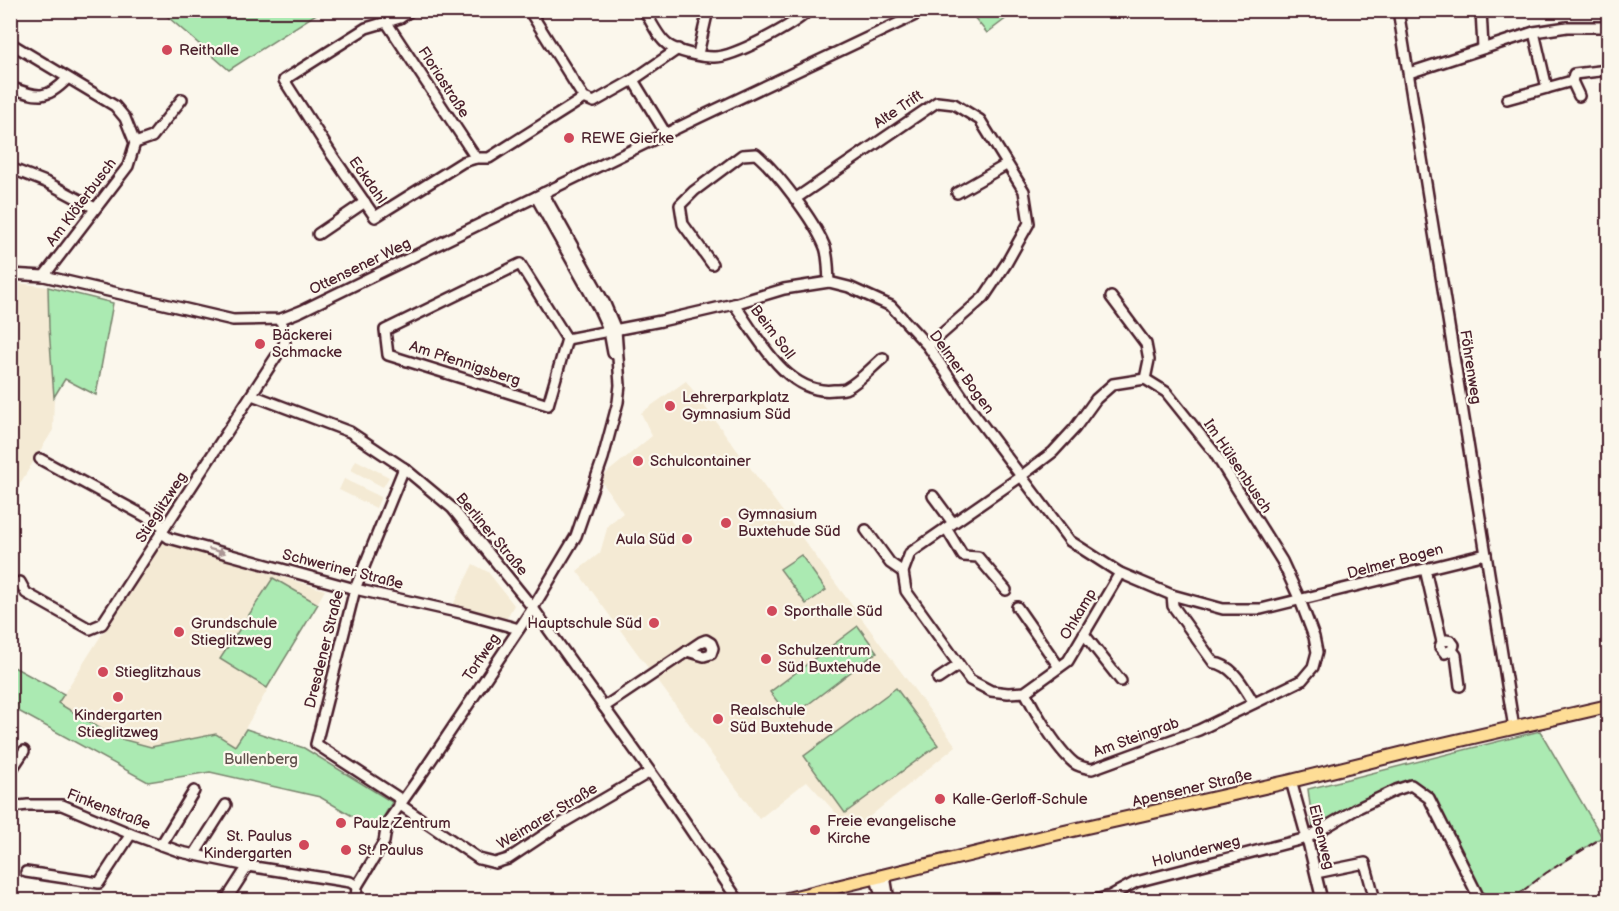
<svg xmlns="http://www.w3.org/2000/svg" width="1619" height="911" font-family="'Balsamiq Sans',sans-serif">
<style>
.built{fill:#f4ead4}
.green{fill:#abeab2;stroke:#7a846e;stroke-width:1.5}
.lines{fill:none;stroke-linecap:round;stroke-linejoin:round}
.minor-casing{stroke:#4a1f2b;stroke-width:14}
.major-casing{stroke:#4a1f2b;stroke-width:16}
.minor{stroke:#fbf7ec;stroke-width:9}
.major{stroke:#fedd96;stroke-width:12}
.rail{stroke:#4a1f2b;stroke-width:2;stroke-dasharray:9 4.5;stroke-linecap:butt}
.oneway{fill:#ab9695}
.poi-dot{fill:#d1495b;stroke:#fbf7ec;stroke-width:2}
.labels{text-anchor:middle;stroke-width:4.5;stroke-linejoin:round;paint-order:stroke}
.poi-label{font-size:15px;fill:#4a1f2b;stroke:#fbf7ec;text-anchor:start}
.street-label{font-size:15px;fill:#4a1f2b;stroke:#fbf7ec}
.park-label{font-size:15px;fill:#62524d;stroke:#fbf7ec}
</style>
<rect width="100%" height="100%" fill="#fbf7ec"/>
<filter id="ink" filterUnits="userSpaceOnUse"><feTurbulence type="fractalNoise" baseFrequency=".0167" numOctaves="2"/><feDisplacementMap in="SourceGraphic" scale="12" xChannelSelector="R" yChannelSelector="G"/><feConvolveMatrix kernelMatrix="1 2 1 2 8 2 1 2 1" color-interpolation-filters="sRGB"/></filter>
<g filter="url(#ink)">
<!-- built -->
<g class="built">
<polygon points="11,282 48,287 49,328 54,397 53,430 11,498"/>
<polygon points="686,381 956,746 852,831 807,781 759,819 577,571 600,553 608,525 623,513 602,482 603,476 652,436 641,413"/>
<polygon points="356,460 389,477 383,487 351,470"/>
<polygon points="344,479 381,497 376,508 339,490"/>
<polygon points="163,541 325,590 235,746 216,734 151,747 114,737 58,703 111,620 117,600"/>
<polygon points="473,564 488,572 514,605 505,621 452,607"/>
</g>
<!-- green -->
<g class="green">
<polygon points="161,11 321,11 229,70"/>
<polygon points="969,11 1016,11 987,33"/>
<polygon points="48,287 113,303 96,395 65,379 54,397 49,328"/>
<polygon points="801,555 826,590 806,604 780,569"/>
<polygon points="273,578 318,604 267,688 220,659"/>
<polygon points="858,626 877,652 790,718 770,692"/>
<polygon points="10,665 64,694 58,703 114,737 151,747 216,734 235,746 246,729 304,748 392,802 376,830 320,797 210,772 148,782 11,707"/>
<polygon points="896,688 938,745 845,813 804,756"/>
<polygon points="1540,731 1602,837 1546,873 1511,900 1480,900 1429,798 1411,785 1313,829 1308,789"/>
</g>
<g class="lines">
<!-- minor casing -->
<g class="minor-casing">
<g id="minor">
<polyline points="411,10 400,18 366,28 284,80 332,155 375,217 463,162 476,158 489,158 584,98"/>
<polyline points="529,10 584,98 594,102 633,80"/>
<path d="M 644,10 C 651,21 658,38 668,45 C 678,52 701,57 713,57 C 733,58 794,25 809,10"/>
<polyline points="1398,10 1514,728"/>
<polyline points="1481,10 1483,48"/>
<polyline points="387,23 476,158"/>
<polyline points="1534,32 1547,88"/>
<polyline points="10,43 115,106 125,118 135,143 128,166 44,276"/>
<polyline points="698,54 708,10"/>
<polyline points="1409,73 1534,32 1567,27 1608,27"/>
<polyline points="1572,81 1579,96"/>
<path d="M 10,87 C 37,97 46,101 67,79"/>
<polyline points="1507,99 1572,81 1574,74 1608,70"/>
<polyline points="666,134 633,80 678,49"/>
<polyline points="135,143 152,137 182,99"/>
<polyline points="10,168 48,183 95,208"/>
<polyline points="957,193 1006,165"/>
<polyline points="536,197 599,309 609,331 613,353"/>
<polyline points="795,199 937,102 954,104 980,120 1024,191 1029,223 1006,264 984,297 928,346"/>
<polyline points="318,234 365,202"/>
<path d="M 712,264 L 683,224 L 680,205 L 694,191 L 742,155 L 756,154 C 777,172 813,219 824,245 C 829,255 828,271 829,282"/>
<polyline points="10,274 44,276 233,320 281,319 301,311 700,117 926,10"/>
<polyline points="1111,297 1146,344 1149,360 1145,379"/>
<path d="M 734,304 C 757,336 787,396 834,390 C 838,390 844,390 847,388 C 860,381 872,367 883,358"/>
<polyline points="567,339 548,405 388,355 385,330 520,264 567,339 661,321 734,304 784,289 829,282 849,287 891,306 928,346 972,411 1070,541 1120,573 1172,595 1223,609 1261,609 1486,554"/>
<polyline points="252,395 350,432 404,468 452,508 533,608 667,795 738,900"/>
<polyline points="40,459 165,527"/>
<polyline points="933,496 953,523"/>
<polyline points="946,528 963,556 978,557 1006,590"/>
<polyline points="866,530 890,563 903,572"/>
<polyline points="162,533 169,538 355,589 461,613 519,629"/>
<polyline points="1425,569 1442,642 1440,647 1445,653 1452,650 1454,645 1451,641 1446,640 1442,642"/>
<polyline points="20,582 26,593 90,629 102,624 285,343 281,319"/>
<path d="M 1172,595 L 1173,606 L 1214,663 C 1234,665 1244,688 1254,703"/>
<polyline points="1017,607 1059,667"/>
<polyline points="1084,634 1121,681"/>
<polyline points="1452,650 1456,655 1460,686"/>
<polyline points="938,679 959,665"/>
<path d="M 1025,692 C 1035,712 1057,749 1074,763 C 1079,767 1087,768 1092,769 L 1199,730 L 1302,680 L 1313,667 L 1317,652 L 1314,637 L 1300,600 L 1282,561 L 1214,452 L 1166,392 L 1145,379 L 1113,384 L 1096,399 L 1075,428 L 1053,452 L 1020,477 L 910,553 L 903,572 L 906,591 L 970,680 L 991,691 L 1008,693 L 1025,692 L 1068,661 L 1120,573"/>
<polyline points="604,707 701,642 706,640 711,643 713,648 711,654 704,656 687,651"/>
<polyline points="10,772 24,751"/>
<polyline points="1291,781 1307,838 1322,900"/>
<polyline points="402,800 316,744 355,589 404,468"/>
<polyline points="399,804 479,859 495,863 508,859 559,825 650,772"/>
<polyline points="10,807 28,805 62,805 131,834 181,852 248,866 350,882 357,886"/>
<polyline points="161,845 194,791"/>
<polyline points="194,855 226,805"/>
<polyline points="26,872 99,883 131,834"/>
<polyline points="1316,873 1365,863 1375,900"/>
<polyline points="885,876 889,900"/>
<polyline points="876,878 882,900"/>
<polyline points="226,900 248,866"/>
<polyline points="356,900 357,886 384,842 387,823 423,772 533,608 576,536 603,458 618,402 620,385 616,330 605,304 543,193"/>
<polyline points="1095,900 1110,896 1136,882 1307,838 1358,808 1396,790 1411,785 1429,798 1480,900"/>
</g>
</g>
<!-- major casing -->
<g class="major-casing">
<polyline id="major" points="783,900 1051,835 1291,781 1404,753 1608,706"/>
</g>
<!-- minor -->
<use href="#minor" class="minor"/>
<!-- major -->
<use href="#major" class="major"/>
<!-- rail -->
<polyline class="rail" points="1511,900 1546,873 1608,834"/>
</g>
<!-- one-way arrows -->
<defs><path id="oneway-solid" d="M-6-.8H1V-3.2L6.5 0L1 3.2V.8H-6Z" transform="scale(1.5)"/></defs>
<use class="oneway" href="#oneway-solid" transform="translate(217 551) rotate(15)"/>
</g>
<!-- markers -->
<g class="poi-dot">
<circle cx="167" cy="50" r="6"/>
<circle cx="569" cy="138" r="6"/>
<circle cx="260" cy="344" r="6"/>
<circle cx="670" cy="406" r="6"/>
<circle cx="638" cy="461" r="6"/>
<circle cx="726" cy="523" r="6"/>
<circle cx="687" cy="539" r="6"/>
<circle cx="772" cy="611" r="6"/>
<circle cx="654" cy="623" r="6"/>
<circle cx="179" cy="632" r="6"/>
<circle cx="766" cy="659" r="6"/>
<circle cx="103" cy="672" r="6"/>
<circle cx="118" cy="697" r="6"/>
<circle cx="718" cy="719" r="6"/>
<circle cx="940" cy="799" r="6"/>
<circle cx="341" cy="823" r="6"/>
<circle cx="815" cy="830" r="6"/>
<circle cx="304" cy="845" r="6"/>
<circle cx="346" cy="850" r="6"/>
</g>
<g class="labels">
<!-- poi labels -->
<g class="poi-label">
<text x="179" y="55">Reithalle</text>
<text x="581" y="143">REWE Gierke</text>
<text x="272" y="340">Bäckerei<tspan x="272" dy="17">Schmacke</tspan></text>
<text x="682" y="402">Lehrerparkplatz<tspan x="682" dy="17">Gymnasium Süd</tspan></text>
<text x="650" y="466">Schulcontainer</text>
<text x="738" y="519">Gymnasium<tspan x="738" dy="17">Buxtehude Süd</tspan></text>
<text x="675" y="544" text-anchor="end">Aula Süd</text>
<text x="784" y="616">Sporthalle Süd</text>
<text x="191" y="628">Grundschule<tspan x="191" dy="17">Stieglitzweg</tspan></text>
<text x="642" y="628" text-anchor="end">Hauptschule Süd</text>
<text x="778" y="655">Schulzentrum<tspan x="778" dy="17">Süd Buxtehude</tspan></text>
<text x="115" y="677">Stieglitzhaus</text>
<text x="730" y="715">Realschule<tspan x="730" dy="17">Süd Buxtehude</tspan></text>
<text x="118" y="720" text-anchor="middle">Kindergarten<tspan x="118" dy="17">Stieglitzweg</tspan></text>
<text x="952" y="804">Kalle-Gerloff-Schule</text>
<text x="827" y="826">Freie evangelische<tspan x="827" dy="17">Kirche</tspan></text>
<text x="353" y="828">Paulz Zentrum</text>
<text x="292" y="841" text-anchor="end">St. Paulus<tspan x="292" dy="17">Kindergarten</tspan></text>
<text x="358" y="855">St. Paulus</text>
</g>
<!-- street labels -->
<g class="street-label">
<text transform="translate(444 82) rotate(57)" y="5">Floriastraße</text>
<text transform="translate(898 109) rotate(-34)" y="5">Alte Trift</text>
<text transform="translate(368 180) rotate(55)" y="5">Eckdahl</text>
<text transform="translate(81 202) rotate(-53)" y="5">Am Klöterbusch</text>
<text transform="translate(360 266) rotate(-26)" y="5">Ottensener Weg</text>
<text transform="translate(773 332) rotate(53)" y="5">Beim Soll</text>
<text transform="translate(465 363) rotate(18)" y="5">Am Pfennigsberg</text>
<text transform="translate(1471 367) rotate(81)" y="5">Föhrenweg</text>
<text transform="translate(962 372) rotate(54)" y="5">Delmer Bogen</text>
<text transform="translate(1238 466) rotate(56)" y="5">Im Hülsenbusch</text>
<text transform="translate(161 507) rotate(-57)" y="5">Stieglitzweg</text>
<text transform="translate(492 534) rotate(50)" y="5">Berliner Straße</text>
<text transform="translate(1395 561) rotate(-15)" y="5">Delmer Bogen</text>
<text transform="translate(343 569) rotate(14)" y="5">Schweriner Straße</text>
<text transform="translate(1078 614) rotate(-59)" y="5">Ohkamp</text>
<text transform="translate(324 649) rotate(-76)" y="5">Dresdener Straße</text>
<text transform="translate(481 657) rotate(-56)" y="5">Torfweg</text>
<text transform="translate(1136 737) rotate(-20)" y="5">Am Steingrab</text>
<text transform="translate(1192 788) rotate(-13)" y="5">Apensener Straße</text>
<text transform="translate(109 809) rotate(21)" y="5">Finkenstraße</text>
<text transform="translate(547 816) rotate(-31)" y="5">Weimarer Straße</text>
<text transform="translate(1322 837) rotate(76)" y="5">Eibenweg</text>
<text transform="translate(1196 851) rotate(-14)" y="5">Holunderweg</text>
</g>
<!-- park labels -->
<g class="park-label">
<text x="261" y="764">Bullenberg</text>
</g>
</g>
<!-- margin -->
<rect width="1619" height="911" fill="none" stroke="#fbf7ec" stroke-width="36"/>
<rect x="18" y="18" width="1583" height="875" fill="none" stroke="#4a1f2b" stroke-width="2" filter="url(#ink)"/>
</svg>
